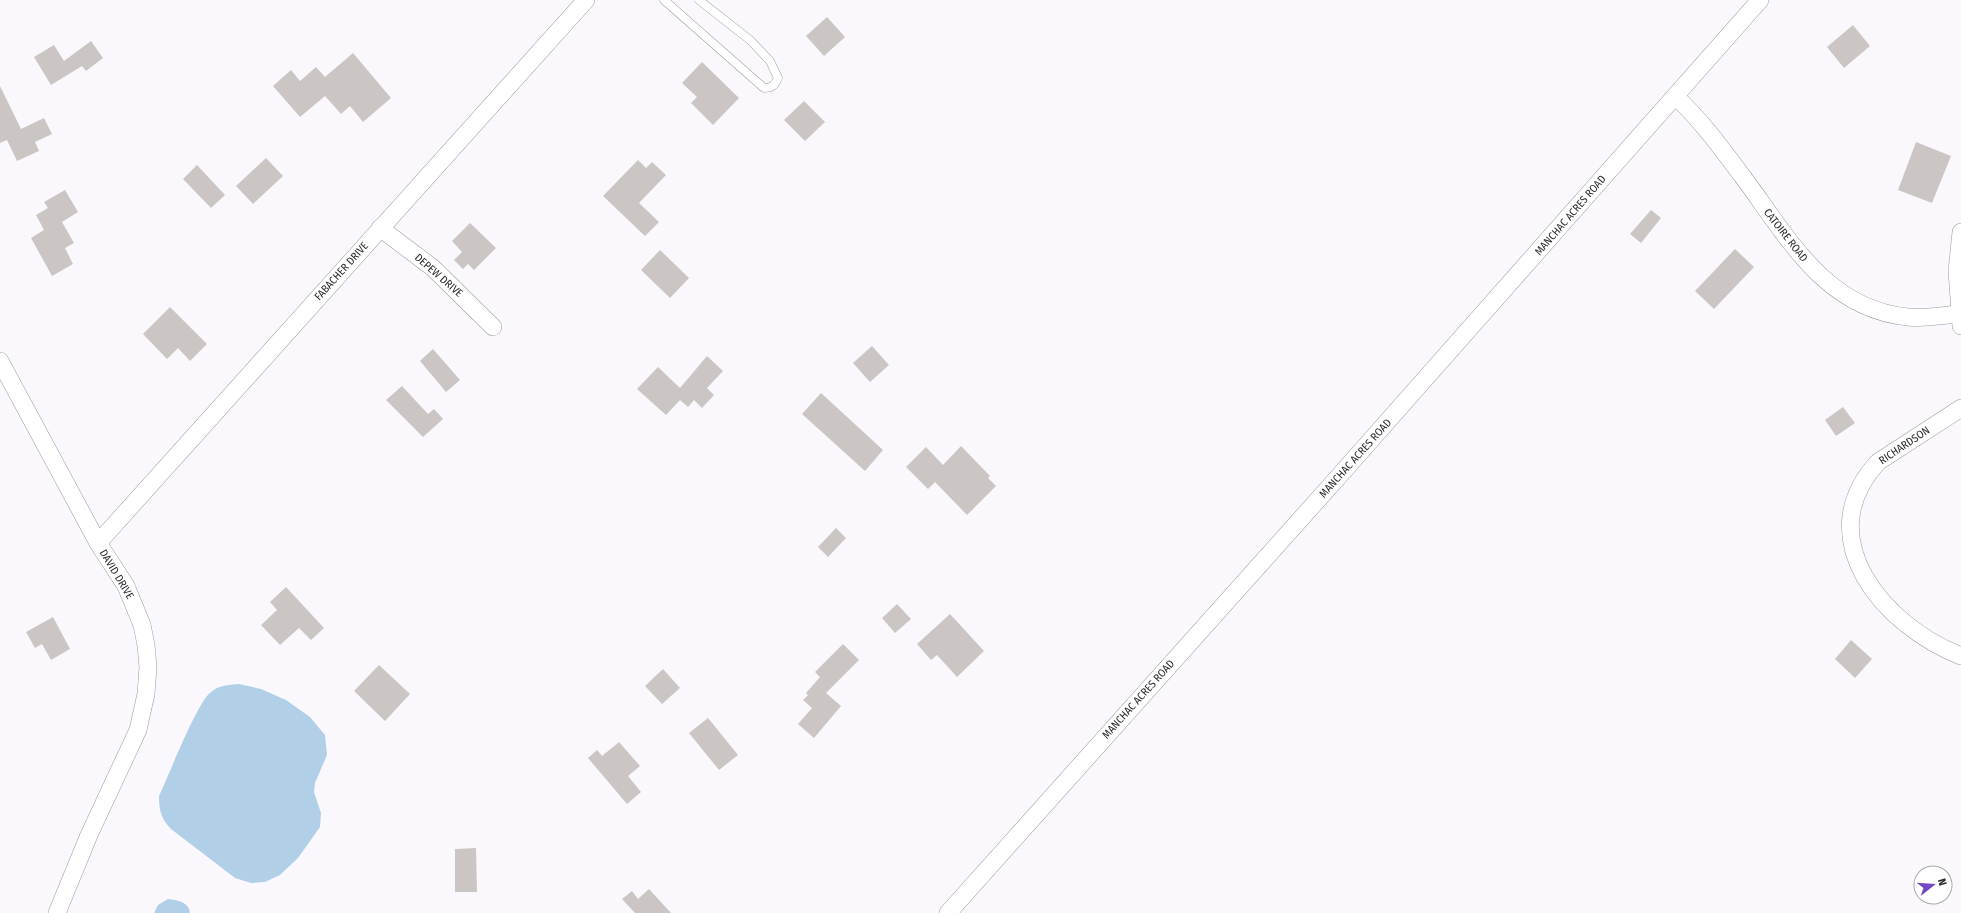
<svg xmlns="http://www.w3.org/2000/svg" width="1961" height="913" font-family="'Fira Sans Condensed',sans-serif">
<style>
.water{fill:#b1d0e8}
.building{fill:#cbc6c4}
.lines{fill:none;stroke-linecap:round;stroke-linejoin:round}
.lane-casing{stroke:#9c9a9e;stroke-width:9}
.street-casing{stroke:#9c9a9e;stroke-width:18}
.lane{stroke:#fff;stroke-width:8}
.street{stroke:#fff;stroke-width:17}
.labels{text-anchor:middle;stroke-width:3;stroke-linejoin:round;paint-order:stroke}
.street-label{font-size:11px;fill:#2b2a2c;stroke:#fff}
</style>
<rect width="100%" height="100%" fill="#fbf8fd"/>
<!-- water -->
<g class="water">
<path d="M 239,684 L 261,689 L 286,700 L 310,717 L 325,735 L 327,755 L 315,783 L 314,792 L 321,813 L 320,827 L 298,858 L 280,875 L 265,882 L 251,883 L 235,878 L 171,829 C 161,819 159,810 159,796 C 168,777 197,703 210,693 C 219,685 227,685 239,684 Z"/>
<path d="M 168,899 C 177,900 189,902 190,913 L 154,913 L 158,905 Z"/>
</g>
<!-- building -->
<g class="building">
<polygon points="827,17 845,37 824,56 806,36"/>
<polygon points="1853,25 1870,46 1844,68 1827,47"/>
<polygon points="91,41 103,58 86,71 82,66 51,85 34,57 54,45 64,61"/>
<polygon points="353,53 391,98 363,122 350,106 341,114 325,96 300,117 273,86 291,70 300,81 316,67 325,77"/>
<polygon points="702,62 739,98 713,125 691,103 697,97 682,83"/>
<polygon points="0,86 21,129 44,118 52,134 35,142 39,151 17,161 7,140 0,143"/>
<polygon points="804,101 825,122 805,141 784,120"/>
<polygon points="1916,142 1951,156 1932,203 1898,190"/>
<polygon points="266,158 283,176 253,204 236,186"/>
<polygon points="638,160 646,168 652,162 666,175 639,203 659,222 645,236 603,196"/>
<polygon points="197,165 225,195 211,208 183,179"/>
<polygon points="65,190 78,212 62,222 74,243 65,248 73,264 52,276 31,238 44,230 36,215 48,208 44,202"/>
<polygon points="1651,210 1661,218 1641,243 1630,234"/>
<polygon points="470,223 496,248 474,270 468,264 463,269 454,260 462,252 452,241"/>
<polygon points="1735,249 1754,267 1714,309 1695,291"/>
<polygon points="660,250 689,278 670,298 641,270"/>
<polygon points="170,307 207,344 190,361 178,348 167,359 143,334"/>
<polygon points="872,346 889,365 870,382 853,363"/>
<polygon points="433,349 460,380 446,392 420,361"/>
<polygon points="707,356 723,371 707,388 714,395 702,408 694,400 688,407 680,400 666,415 637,389 658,367 680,388"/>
<polygon points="402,386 428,414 434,409 443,419 423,437 386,400"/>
<polygon points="821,393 883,450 865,471 802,414"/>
<polygon points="1843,407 1855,423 1836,436 1825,420"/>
<polygon points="961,446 990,476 988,478 996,486 967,515 935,482 928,489 906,467 926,447 943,465"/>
<polygon points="836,528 846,538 828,557 818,547"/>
<polygon points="286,587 324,628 311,640 299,628 280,645 261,625 277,610 270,602"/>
<polygon points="897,604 911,619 895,633 882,618"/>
<polygon points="950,614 984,651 957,677 937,655 931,660 917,644"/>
<polygon points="53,617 70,649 51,660 42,644 35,648 26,632"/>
<polygon points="1851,640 1872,659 1855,678 1835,659"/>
<polygon points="843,644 859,660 826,693 841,706 814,738 798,724 812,708 803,700 808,695 806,693 820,677 815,672"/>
<polygon points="379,665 410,694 385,721 354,691"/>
<polygon points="663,669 680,688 662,704 645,686"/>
<polygon points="708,718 738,755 719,770 689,733"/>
<polygon points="619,742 640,766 628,776 641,792 627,804 588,758 597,750 602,756"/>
<polygon points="476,848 477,892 455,892 455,849"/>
<polygon points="649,889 671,913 635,913 622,899 632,891 638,899"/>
</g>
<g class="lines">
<!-- lane casing -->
<g class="lane-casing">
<path id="lane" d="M 664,0 L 764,88 C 771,88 775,86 778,78 L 770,61 L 750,40 L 699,0"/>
</g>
<!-- street casing -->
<g class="street-casing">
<g id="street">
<path d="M 1675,96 C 1701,120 1722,149 1743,177 C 1787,236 1825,309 1908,317 C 1924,319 1943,315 1959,314"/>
<polyline points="380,228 433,268 493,327"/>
<polyline points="1961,232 1957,271 1961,326"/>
<polyline points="0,361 98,543 126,586 142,625 146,645 148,667 146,694 138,730 89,835 57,913"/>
<path d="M 1961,408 L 1878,462 C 1808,538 1884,626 1961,656"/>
<polyline points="98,543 586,0"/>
<polyline points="948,913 1340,475 1760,0"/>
</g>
</g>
<!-- lane -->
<use href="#lane" class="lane"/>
<!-- street -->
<use href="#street" class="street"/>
</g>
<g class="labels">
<!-- street labels -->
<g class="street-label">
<text transform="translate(1570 215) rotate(-49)" y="4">MANCHAC ACRES ROAD</text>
<text transform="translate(1786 235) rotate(52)" y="4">CATOIRE ROAD</text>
<text transform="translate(341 271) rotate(-48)" y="4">FABACHER DRIVE</text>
<text transform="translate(439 275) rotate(41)" y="4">DEPEW DRIVE</text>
<text transform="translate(1904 445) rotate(-34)" y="4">RICHARDSON</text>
<text transform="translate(1355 458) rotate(-48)" y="4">MANCHAC ACRES ROAD</text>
<text transform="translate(117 574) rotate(59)" y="4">DAVID DRIVE</text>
<text transform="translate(1138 699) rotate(-48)" y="4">MANCHAC ACRES ROAD</text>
</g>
</g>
<!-- north arrow -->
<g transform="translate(1933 885) rotate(73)"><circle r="19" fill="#ffffff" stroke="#aaaaab"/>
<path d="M0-3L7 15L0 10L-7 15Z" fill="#734ac3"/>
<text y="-6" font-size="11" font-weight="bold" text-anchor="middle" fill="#2b2a2c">N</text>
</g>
</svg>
